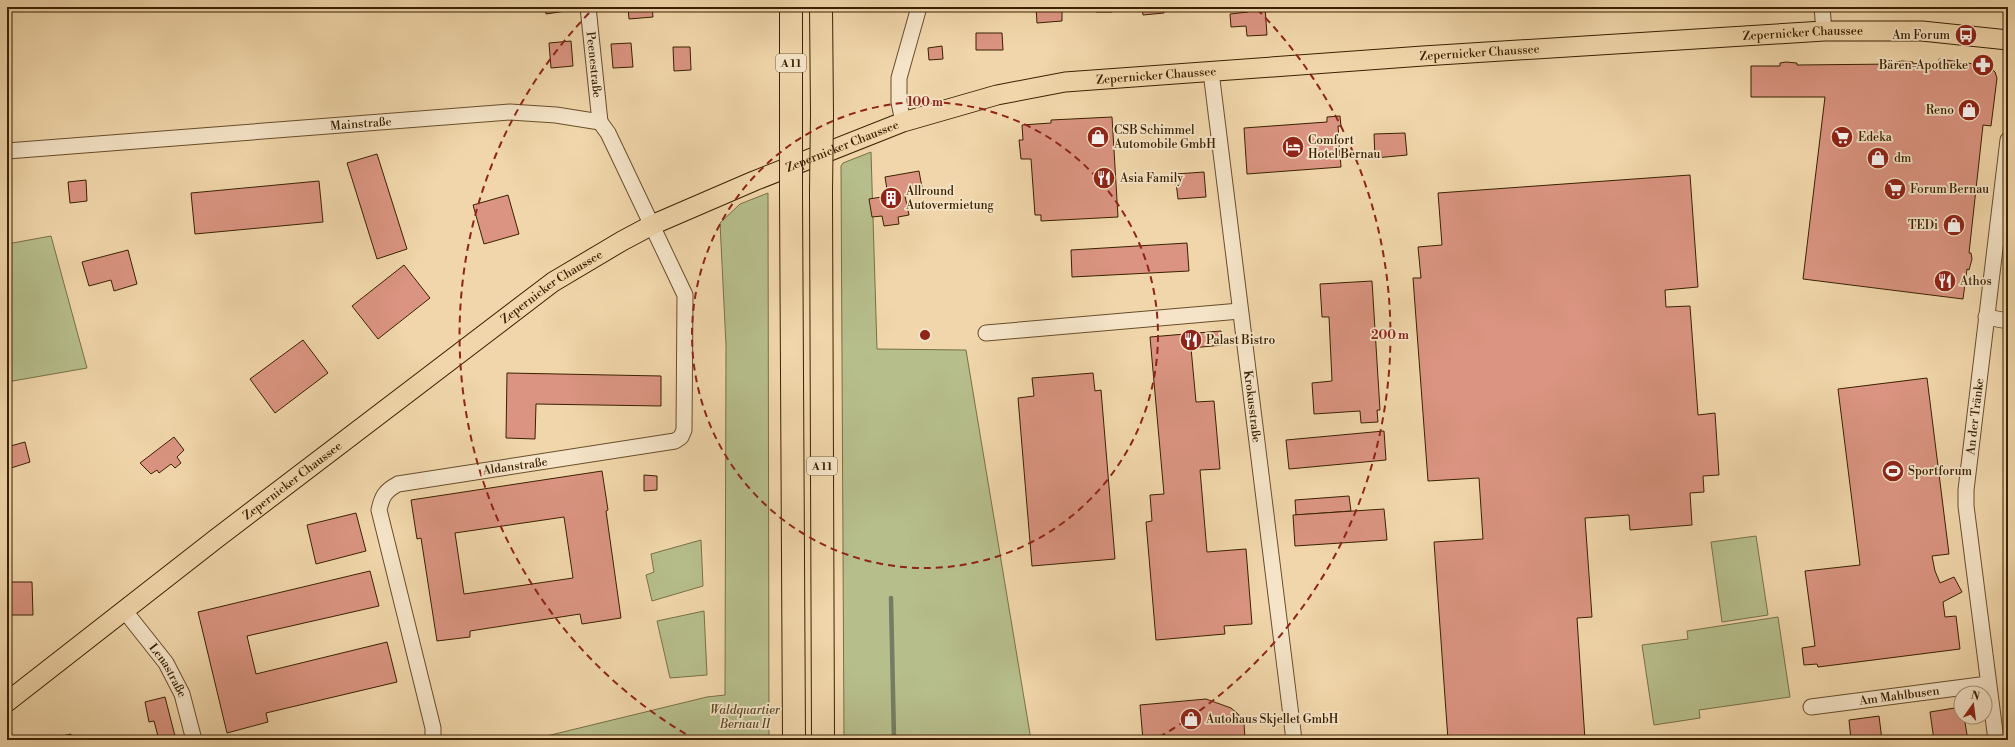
<svg xmlns="http://www.w3.org/2000/svg" width="2015" height="747" font-family="'Libre Bodoni',serif">
<style>
.green{fill:#b6be8b;stroke:#787046}
.lines{fill:none;stroke-linecap:round;stroke-linejoin:round}
.stream{stroke:#747c63;stroke-width:4.5}
.building{fill:#da9481;stroke:#3a2101;fill-rule:evenodd}
.minor-casing{stroke:#684e2b;stroke-width:17}
.major-casing{stroke:#3a2101;stroke-width:21}
.highway-casing{stroke:#3a2101;stroke-width:24}
.minor{stroke:#f5e4c8;stroke-width:15}
.major{stroke:#f0d6aa;stroke-width:19}
.highway{stroke:#f0d6aa;stroke-width:22}
.highway-bridge-casing{stroke:#3a2101;stroke-width:24;stroke-linecap:butt}
.highway-bridge{stroke:#f0d6aa;stroke-width:22}
.ring{fill:none;stroke:#8f2418;stroke-width:2;stroke-dasharray:7 5}
.labels{text-anchor:middle;stroke-width:3.5;stroke-linejoin:round;paint-order:stroke}
.shield{fill:#f5e4c8;stroke:#725c3d;stroke-width:1}
.shield-label{font-size:11px;font-weight:bold;fill:#3a2101}
.street-label{font-size:12px;fill:#3a2101;stroke:#f5e4c8}
.poi-label{font-size:12px;fill:#3a2101;stroke:#f5e4c8;text-anchor:start}
.park-label{font-size:12px;font-style:italic;fill:#594824;stroke:#f5e4c8}
.centre{fill:#8f2418;stroke:#f5e4c8;stroke-width:2}
.ring-label{font-size:12px;text-anchor:middle;font-weight:bold;fill:#8f2418;stroke:#f5e4c8;stroke-width:3.5;stroke-linejoin:round;paint-order:stroke}
</style>
<rect width="100%" height="100%" fill="#f0d6aa"/>
<filter id="stains"><feTurbulence type="fractalNoise" baseFrequency=".005" numOctaves="4"/><feColorMatrix values="0 0 0 0 .2 0 0 0 0 .09 0 0 0 0 .02 0 0 0 .5 -.17"/></filter>
<radialGradient id="worn" r=".72"><stop offset=".6" stop-color="#630" stop-opacity="0"/><stop offset="1" stop-color="#630" stop-opacity=".3"/></radialGradient>
<!-- green -->
<g class="green">
<polygon points="871,152 877,349 966,350 1031,740 844,740 841,166 843,163"/>
<polygon points="768,193 769,740 530,740 707,697 725,695 726,345 720,223 740,204"/>
<polygon points="51,236 87,368 7,382 7,244"/>
<polygon points="1756,536 1768,615 1722,622 1711,542"/>
<polygon points="701,540 703,586 652,601 646,575 654,572 651,554"/>
<polygon points="704,611 707,675 670,678 657,621"/>
<polygon points="1778,617 1790,697 1699,710 1700,718 1654,725 1642,645 1688,639 1687,631"/>
</g>
<g class="lines">
<!-- stream -->
<polyline class="stream" points="891,598 894,740"/>
</g>
<!-- building -->
<g class="building">
<polygon points="545,7 565,7 566,11 546,14"/>
<polygon points="628,7 652,7 653,17 629,19"/>
<polygon points="978,7 999,7 1000,8 978,10"/>
<polygon points="1036,7 1062,7 1062,21 1037,23"/>
<polygon points="1095,7 1112,7 1112,12 1096,12"/>
<polygon points="1142,7 1163,7 1164,13 1143,15"/>
<polygon points="1248,7 1265,7 1267,35 1247,36 1246,26 1231,27 1230,14 1248,12"/>
<polygon points="1358,7 1390,7 1358,9"/>
<polygon points="976,33 1002,33 1003,50 976,50"/>
<polygon points="571,41 573,66 551,68 549,43"/>
<polygon points="631,43 633,67 613,68 611,44"/>
<polygon points="942,46 943,59 929,60 928,48"/>
<polygon points="673,47 690,47 691,70 674,71"/>
<polygon points="1939,59 1988,66 1995,72 1997,78 1991,126 1983,125 1969,253 1971,253 1972,259 1969,270 1967,269 1963,299 1803,279 1825,97 1751,97 1751,66 1780,66 1780,63 1786,62 1797,63 1797,65 1896,64 1896,62 1902,61 1913,62 1913,64 1926,62 1938,65"/>
<polygon points="1340,116 1341,126 1338,126 1341,167 1247,174 1244,128 1327,122 1327,117"/>
<polygon points="1112,117 1118,217 1041,221 1041,215 1035,215 1031,159 1021,159 1019,140 1023,140 1022,125 1051,123 1051,120"/>
<polygon points="1405,133 1407,155 1375,158 1374,134"/>
<polygon points="377,154 407,249 377,259 347,163"/>
<polygon points="919,171 923,193 905,196 909,215 898,217 899,224 884,226 882,216 872,217 869,199 888,196 885,177"/>
<polygon points="1204,172 1206,197 1178,199 1175,174"/>
<polygon points="1690,175 1698,287 1665,290 1666,307 1690,306 1698,415 1715,413 1719,475 1703,476 1704,492 1690,493 1692,525 1630,530 1629,515 1585,518 1592,617 1577,618 1585,740 1448,740 1434,542 1483,539 1479,478 1428,481 1413,278 1421,278 1418,247 1442,245 1438,193"/>
<polygon points="86,180 87,201 70,203 68,182"/>
<polygon points="319,181 323,222 195,234 191,193"/>
<polygon points="508,195 519,234 484,244 473,205"/>
<polygon points="1187,243 1189,271 1072,277 1071,250"/>
<polygon points="128,250 137,284 114,291 111,280 89,286 82,262"/>
<polygon points="404,265 430,298 378,339 352,306"/>
<polygon points="1372,281 1380,410 1377,410 1378,422 1361,423 1360,411 1314,414 1312,383 1332,381 1329,317 1322,317 1320,284"/>
<polygon points="1221,331 1223,345 1191,348 1196,402 1214,401 1220,469 1200,470 1207,552 1246,549 1252,624 1224,626 1225,634 1156,640 1146,522 1152,521 1150,495 1164,494 1150,337"/>
<polygon points="303,340 328,373 275,413 250,379"/>
<polygon points="507,373 661,376 661,406 536,404 535,439 506,438"/>
<polygon points="1093,373 1095,391 1101,390 1115,559 1032,566 1018,398 1034,396 1032,378"/>
<polygon points="1927,378 1949,554 1932,556 1935,571 1940,583 1954,577 1962,592 1943,602 1945,617 1956,616 1960,649 1818,667 1817,664 1804,665 1802,648 1815,646 1805,571 1860,565 1838,389"/>
<polygon points="1384,431 1386,460 1289,469 1286,440"/>
<polygon points="174,437 184,450 177,457 181,463 175,468 171,464 159,473 157,470 151,474 140,463"/>
<polygon points="25,442 30,462 11,468 7,447"/>
<path d="M 602,471 L 608,510 L 606,511 L 621,618 L 582,624 L 580,614 L 470,631 L 470,637 L 437,641 L 421,538 L 417,539 L 411,500 ZM 564,517 L 573,578 L 464,594 L 455,533 Z"/>
<polygon points="644,475 657,476 657,490 644,491"/>
<polygon points="1349,496 1351,511 1296,515 1295,500"/>
<polygon points="1384,509 1387,540 1295,546 1293,515"/>
<polygon points="356,513 366,551 316,564 307,525"/>
<polygon points="370,571 379,606 247,636 256,674 387,642 397,682 266,713 268,722 227,733 198,612"/>
<polygon points="8,582 32,582 33,615 9,615"/>
<polygon points="165,697 176,740 159,740 154,721 149,722 145,702"/>
<polygon points="1206,699 1231,708 1238,714 1244,723 1245,740 1143,740 1140,705"/>
<polygon points="1961,707 1961,717 1964,717 1968,740 1934,740 1930,712"/>
<polygon points="1879,716 1882,740 1851,740 1849,720"/>
<polygon points="71,734 72,740 49,740 49,739"/>
</g>
<g class="lines">
<!-- minor casing -->
<g class="minor-casing">
<g id="minor">
<path id="s1" d="M 588,7 L 600,122"/>
<polyline points="1822,7 1824,31"/>
<path id="s2" d="M 1211,72 L 1294,740"/>
<polyline points="903,122 899,102 899,78 919,7"/>
<path id="s3" d="M 7,151 L 510,112 L 556,115 L 600,122 L 608,133 L 685,295 L 684,430 L 681,437 L 675,441 L 398,484 C 385,491 382,496 379,510 L 433,728 L 433,740"/>
<polyline points="1986,317 2008,321"/>
<polyline points="986,333 1240,311"/>
<path id="s4" d="M 124,610 L 166,663 L 182,694 L 194,740"/>
<path id="s5" d="M 1811,707 L 1988,684"/>
<path id="s6" d="M 1996,740 L 1966,506 L 1966,490 L 2008,140"/>
</g>
</g>
<!-- major casing -->
<g class="major-casing">
<g id="major">
<path id="s7" d="M 7,702 L 217,538 L 553,282 L 622,241 L 652,225 L 754,181 L 903,122 L 997,95 L 1065,82 L 1423,56 L 1824,31 L 1922,31 L 2008,40"/>
</g>
</g>
<!-- highway casing -->
<g class="highway-casing">
<g id="highway">
<polyline points="791,7 791,118"/>
<polyline points="821,7 822,115"/>
<polyline points="821,191 823,740"/>
<polyline points="791,193 794,740"/>
</g>
</g>
<!-- minor -->
<use href="#minor" class="minor"/>
<!-- major -->
<use href="#major" class="major"/>
<!-- highway -->
<use href="#highway" class="highway"/>
<!-- highway-bridge casing -->
<g class="highway-bridge-casing">
<g id="highway-bridge">
<polyline points="821,191 822,115"/>
<polyline points="791,193 791,118"/>
</g>
</g>
<!-- highway-bridge -->
<use href="#highway-bridge" class="highway-bridge"/>
</g>
<!-- distance rings -->
<g class="ring">
<circle cx="925" cy="335" r="233"/>
<path d="M696 740A465 465 0 0 1 593 9M1257 9A465 465 0 0 1 1154 740"/>
</g>
<!-- icons -->
<defs>
<g id="bus-disc" transform="scale(1.15)"><circle r="9.5" fill="#8f2418" stroke="#f5e4c8"/><path d="M-5-6H5V4H4V6H2V4H-2V6H-4V4H-5ZM-3.5-4V0h7V-4ZM-3.5 1.2v1.5H-2V1.2ZM2 1.2v1.5H3.5V1.2Z" fill="#fff"/></g>
<g id="pharmacy-disc" transform="scale(1.15)"><circle r="9.5" fill="#8f2418" stroke="#f5e4c8"/><path d="M-2-6h4v4h4v4h-4v4h-4v-4h-4v-4h4Z" fill="#fff"/></g>
<g id="shop-disc" transform="scale(1.15)"><circle r="9.5" fill="#8f2418" stroke="#f5e4c8"/><path d="M-5-2.5h2.3a2.7 3.5 0 0 1 5.4 0H5L5.5 6h-11ZM-1.5-2.5h3a1.5 2.3 0 0 0-3 0Z" fill="#fff"/></g>
<g id="supermarket-disc" transform="scale(1.15)"><circle r="9.5" fill="#8f2418" stroke="#f5e4c8"/><path d="M-6-5.5h2.5l.6 2H6L4.5 2H-2.5L-4.4-4H-6ZM-1.5 3.2a1.3 1.3 0 1 0 .1 0ZM3 3.2a1.3 1.3 0 1 0 .1 0Z" fill="#fff"/></g>
<g id="hotel-disc" transform="scale(1.15)"><circle r="9.5" fill="#8f2418" stroke="#f5e4c8"/><path d="M-6-4.5h1.5V1H6V5H4.5V3h-9V5H-6ZM-4 0a1.8 1.8 0 1 1 3.6 0ZM.5 0V-2.5h3Q6-2.5 6 0Z" fill="#fff"/></g>
<g id="restaurant-disc" transform="scale(1.15)"><circle r="9.5" fill="#8f2418" stroke="#f5e4c8"/><path d="M-5-6h1v4h1v-4h1v4h1v-4h1v5L-1.5 .5V6h-2V.5L-5-1ZM5-6V6H3V1.5H1.5Q1.5-4 5-6Z" fill="#fff"/></g>
<g id="building-disc" transform="scale(1.15)"><circle r="9.5" fill="#8f2418" stroke="#f5e4c8"/><path d="M-4-6H4V6H1V3H-1V6H-4ZM-2.5-4.3h1.7v1.8h-1.7ZM.8-4.3h1.7v1.8H.8ZM-2.5-1h1.7V.8h-1.7ZM.8-1h1.7V.8H.8Z" fill="#fff"/></g>
<g id="stadium-disc" transform="scale(1.15)"><circle r="9.5" fill="#8f2418" stroke="#f5e4c8"/><path d="M0-5a6.5 5 0 1 0 0 10a6.5 5 0 1 0 0-10ZM-3.5-1.8h7v3.6h-7Z" fill="#fff"/></g>
</defs>
<g fill-rule="evenodd">
<use href="#bus-disc" x="1966" y="35"/>
<use href="#pharmacy-disc" x="1983" y="65"/>
<use href="#shop-disc" x="1969" y="110"/>
<use href="#shop-disc" x="1098" y="137"/>
<use href="#supermarket-disc" x="1842" y="137"/>
<use href="#hotel-disc" x="1293" y="147"/>
<use href="#shop-disc" x="1878" y="158"/>
<use href="#restaurant-disc" x="1104" y="178"/>
<use href="#supermarket-disc" x="1895" y="189"/>
<use href="#building-disc" x="891" y="198"/>
<use href="#shop-disc" x="1954" y="225"/>
<use href="#restaurant-disc" x="1945" y="281"/>
<use href="#restaurant-disc" x="1191" y="340"/>
<use href="#stadium-disc" x="1893" y="471"/>
<use href="#shop-disc" x="1191" y="719"/>
</g>
<g class="labels">
<!-- shield labels -->
<g class="shield">
<rect x="776" y="54" width="30" height="18" rx="3"/>
<rect x="807" y="457" width="30" height="18" rx="3"/>
</g>
<g class="shield-label">
<text x="791" y="67">A 11</text>
<text x="822" y="470">A 11</text>
</g>
<!-- street labels -->
<g class="street-label">
<text dy="4" stroke="none"><textPath href="#s7" startOffset="1981">Zepernicker Chaussee</textPath></text>
<text dy="4" stroke="none"><textPath href="#s7" startOffset="1657">Zepernicker Chaussee</textPath></text>
<text dy="4" stroke="none"><textPath href="#s1" startOffset="58">Peenestraße</textPath></text>
<text dy="4" stroke="none"><textPath href="#s7" startOffset="1333">Zepernicker Chaussee</textPath></text>
<text dy="4" stroke="none"><textPath href="#s3" startOffset="355">Mainstraße</textPath></text>
<text dy="4" stroke="none"><textPath href="#s7" startOffset="1009">Zepernicker Chaussee</textPath></text>
<text dy="4" stroke="none"><textPath href="#s7" startOffset="685">Zepernicker Chaussee</textPath></text>
<text dy="4" stroke="none"><textPath href="#s2" startOffset="337">Krokusstraße</textPath></text>
<text dy="4" stroke="none"><textPath href="#s6" startOffset="326">An der Tränke</textPath></text>
<text transform="translate(515 466) rotate(-8)" y="4">Aldanstraße</text>
<text dy="4" stroke="none"><textPath href="#s7" startOffset="361">Zepernicker Chaussee</textPath></text>
<text dy="4" stroke="none"><textPath href="#s4" startOffset="75">Lenastraße</textPath></text>
<text dy="4" stroke="none"><textPath href="#s5" startOffset="89">Am Mahlbusen</textPath></text>
</g>
<!-- poi labels -->
<g class="poi-label">
<text x="1950" y="39" text-anchor="end">Am Forum</text>
<text x="1968" y="69" text-anchor="end">Bären-Apotheke</text>
<text x="1954" y="114" text-anchor="end">Reno</text>
<text x="1114" y="134">CSB Schimmel<tspan x="1114" dy="14">Automobile GmbH</tspan></text>
<text x="1858" y="141">Edeka</text>
<text x="1308" y="144">Comfort<tspan x="1308" dy="14">Hotel Bernau</tspan></text>
<text x="1894" y="162">dm</text>
<text x="1120" y="182">Asia Family</text>
<text x="1910" y="193">Forum Bernau</text>
<text x="906" y="195">Allround<tspan x="906" dy="14">Autovermietung</tspan></text>
<text x="1938" y="229" text-anchor="end">TEDi</text>
<text x="1960" y="285">Athos</text>
<text x="1206" y="344">Palast Bistro</text>
<text x="1908" y="475">Sportforum</text>
<text x="1206" y="723">Autohaus Skjellet GmbH</text>
</g>
<!-- park labels -->
<g class="park-label">
<text x="745" y="714">Waldquartier<tspan x="745" dy="14">Bernau II</tspan></text>
</g>
</g>
<circle cx="925" cy="335" r="6" class="centre"/>
<g class="ring-label">
<text x="925" y="106">100 m</text>
<text x="1390" y="339">200 m</text>
</g>
<!-- margin -->
<rect width="2015" height="747" fill="none" stroke="#f0d6aa" stroke-width="24"/>
<rect x="8" y="8" width="1999" height="731" fill="none" stroke="#3a2101" stroke-width="2"/>
<rect x="12" y="12" width="1991" height="723" fill="none" stroke="#3a2101"/>
<!-- north arrow -->
<g transform="translate(1973 705) rotate(14)"><circle r="19" fill="#f5e4c8" stroke="#aa9678"/>
<path d="M0-3L7 15L0 10L-7 15Z" fill="#8f2418"/>
<text y="-6" font-size="11" font-weight="bold" text-anchor="middle" fill="#3a2101">N</text>
</g>
<rect width="100%" height="100%" filter="url(#stains)"/>
<rect width="100%" height="100%" fill="url(#worn)"/>
</svg>
